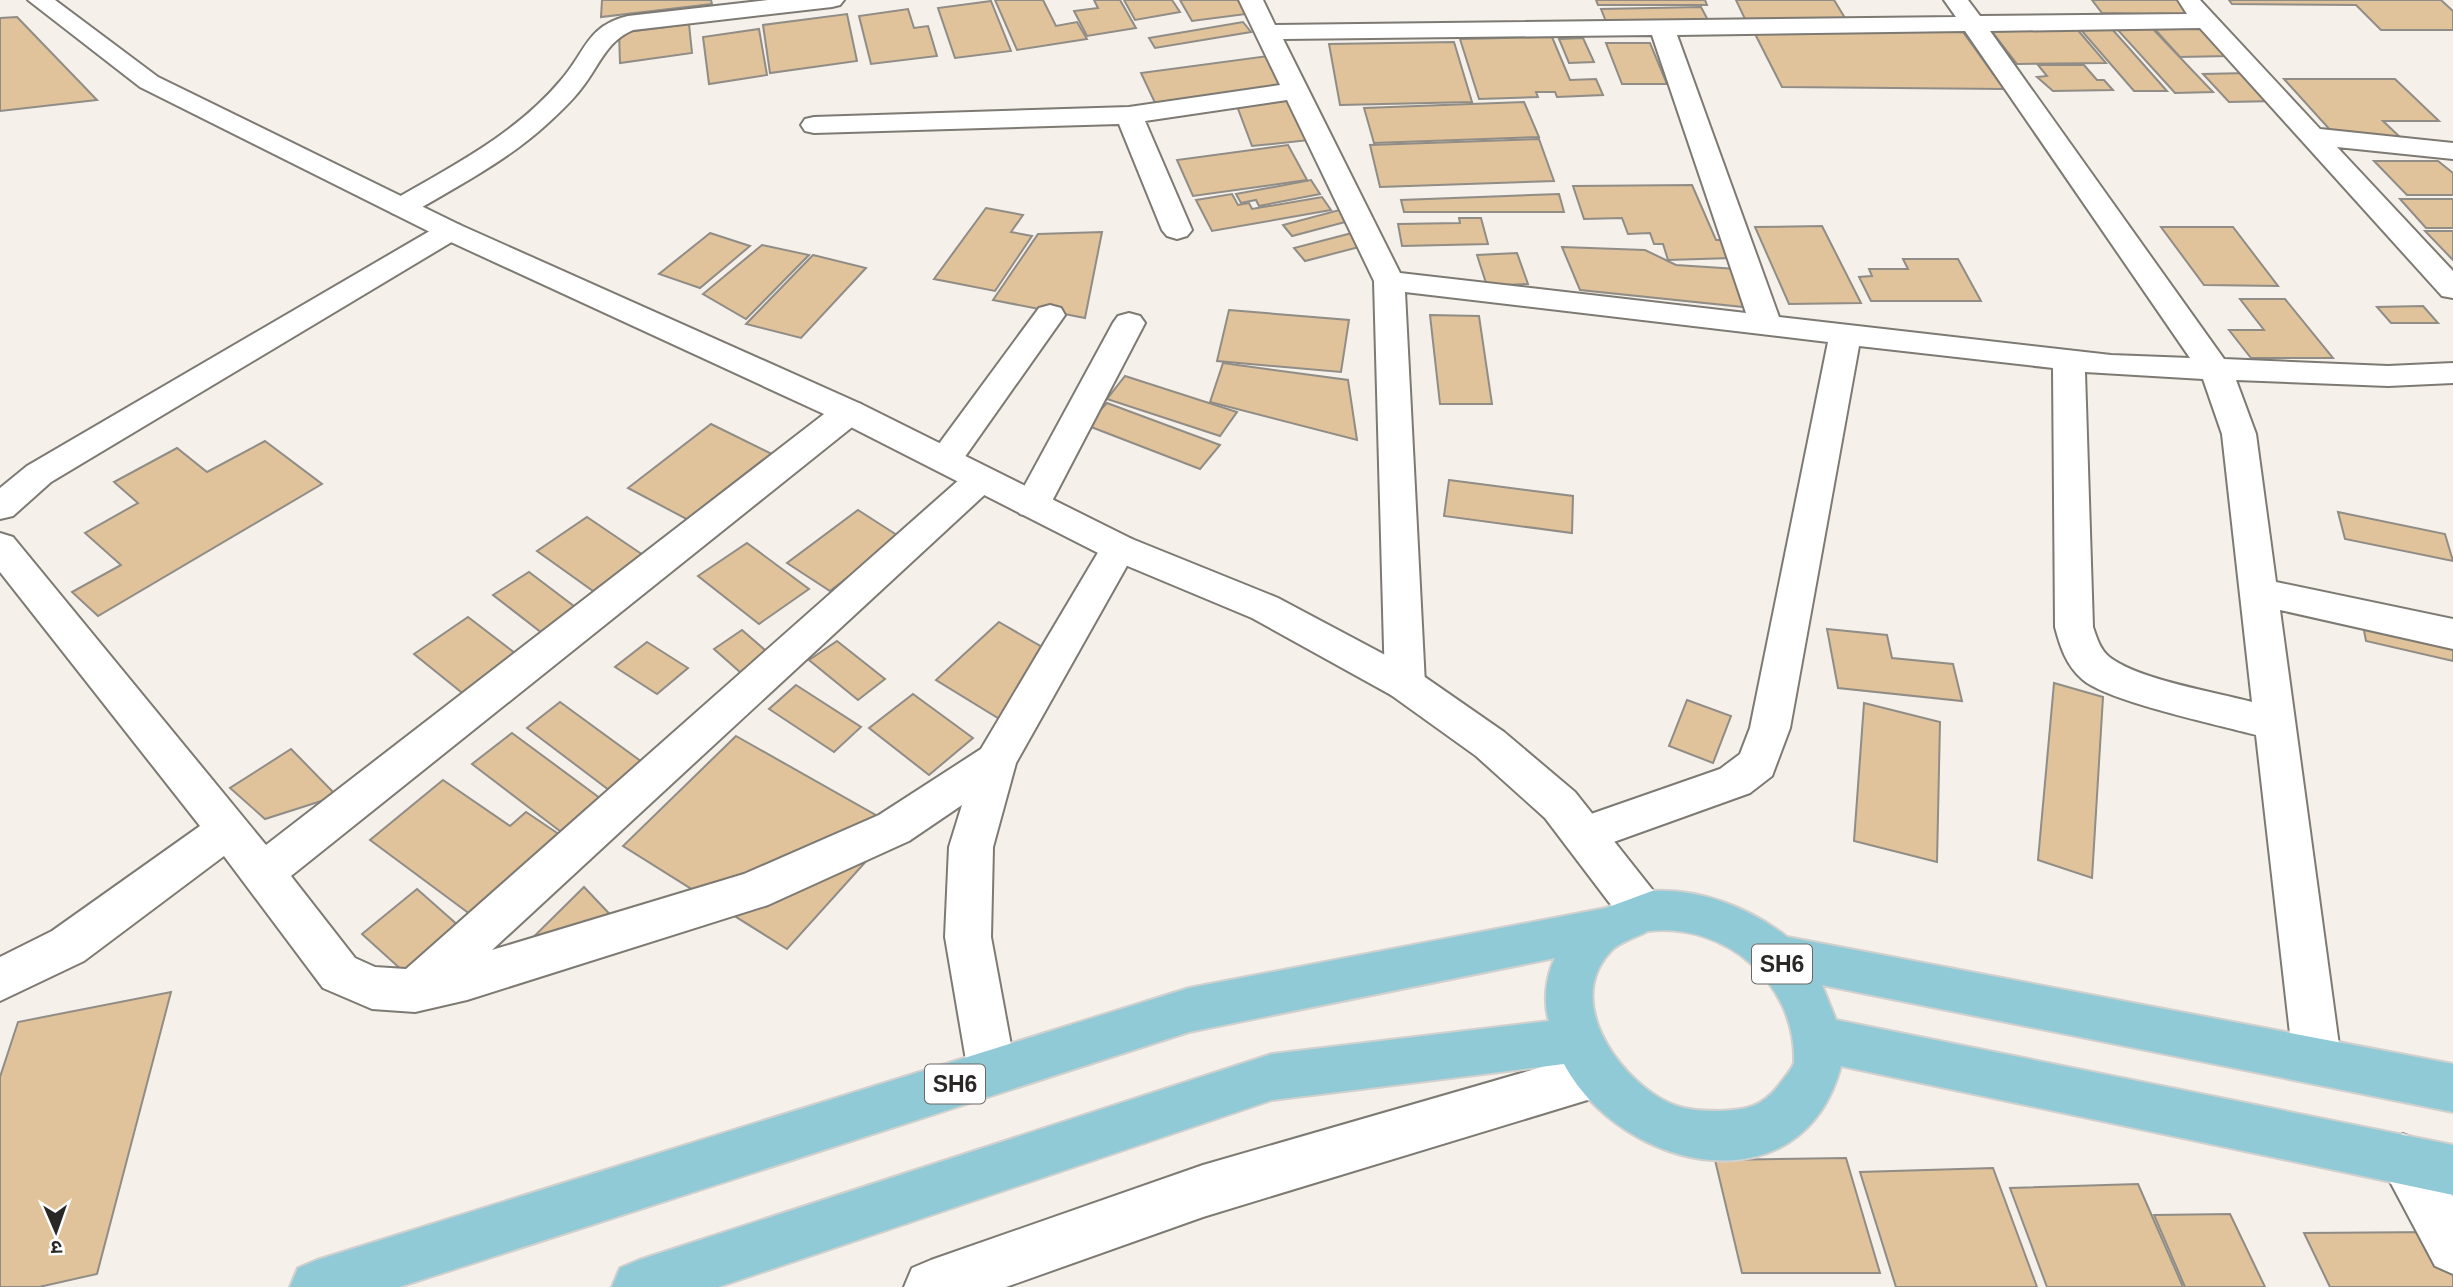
<svg xmlns="http://www.w3.org/2000/svg" width="2453" height="1287" font-family="Arial,'Noto Sans Devanagari',sans-serif">
<style>
.building{fill:#e0c29b;stroke:#908c86;stroke-width:2}
.lines{fill:none;stroke-linecap:round;stroke-linejoin:round}
.minor-casing{stroke:#7d7973;stroke-width:4}
.tertiary-casing{stroke:#7d7973;stroke-width:4}
.primary-casing{stroke:#d0d0cf;stroke-width:4}
.minor{fill:#fff;fill-rule:evenodd}
.tertiary{fill:#fff;fill-rule:evenodd}
.primary{fill:#8fcad6;fill-rule:evenodd}
.labels{text-anchor:middle;stroke-width:6;stroke-linejoin:round;paint-order:stroke}
.shield{fill:#fff;stroke:#6a6867;stroke-width:2}
.shield-label{font-size:23px;font-weight:bold;fill:#2a2826}
</style>
<rect width="100%" height="100%" fill="#f5f0e9"/>
<!-- building -->
<g class="building">
<polygon points="602,0 711,0 712,4 601,17"/>
<polygon points="995,0 1043,0 1056,26 1077,22 1087,39 1017,50"/>
<polygon points="1094,0 1120,0 1136,28 1087,36 1074,11 1098,8"/>
<polygon points="1124,0 1172,0 1180,12 1135,20"/>
<polygon points="1180,0 1238,0 1246,14 1192,21"/>
<polygon points="1596,0 1705,0 1707,5 1598,5"/>
<polygon points="1736,0 1834,0 1845,18 1745,19"/>
<polygon points="2092,0 2180,0 2192,15 2102,13"/>
<polygon points="2229,0 2441,0 2453,11 2453,30 2381,30 2356,5 2232,4"/>
<polygon points="991,1 1011,51 955,58 938,8"/>
<polygon points="1701,7 1709,22 1607,24 1601,9"/>
<polygon points="908,9 914,28 928,26 937,56 871,64 859,16"/>
<polygon points="847,14 857,61 770,73 763,25"/>
<polygon points="17,17 97,100 0,111 0,18"/>
<polygon points="1243,22 1251,32 1155,48 1149,38"/>
<polygon points="689,24 692,53 620,63 619,33"/>
<polygon points="2150,24 2197,24 2228,56 2180,57"/>
<polygon points="2151,27 2213,92 2175,93 2116,28"/>
<polygon points="2076,28 2106,63 2017,64 1990,29"/>
<polygon points="759,29 767,75 709,84 703,37"/>
<polygon points="2112,29 2167,91 2134,91 2081,30"/>
<polygon points="1754,32 1963,32 2004,89 1782,87"/>
<polygon points="1552,37 1570,80 1596,79 1603,95 1557,97 1555,92 1536,92 1538,97 1479,99 1460,39"/>
<polygon points="1583,38 1594,62 1569,63 1559,39"/>
<polygon points="1454,42 1472,102 1340,105 1329,44"/>
<polygon points="1606,43 1650,43 1667,84 1622,84"/>
<polygon points="1268,56 1285,86 1156,105 1141,73"/>
<polygon points="2038,65 2084,65 2097,80 2104,80 2113,90 2053,91 2037,77 2047,76"/>
<polygon points="2249,73 2276,101 2229,102 2203,74"/>
<polygon points="2284,79 2395,79 2439,121 2383,121 2402,139 2332,132"/>
<polygon points="1293,100 1310,140 1252,146 1237,106"/>
<polygon points="1524,102 1539,137 1374,143 1364,108"/>
<polygon points="1539,139 1554,181 1380,187 1370,145"/>
<polygon points="1288,145 1307,180 1193,196 1177,160"/>
<polygon points="2374,161 2438,161 2453,173 2453,195 2407,195"/>
<polygon points="1311,180 1320,194 1259,206 1256,200 1241,203 1236,194"/>
<polygon points="1692,185 1716,240 1724,240 1732,258 1668,260 1663,244 1654,244 1650,233 1628,234 1622,218 1584,219 1573,186"/>
<polygon points="1232,194 1238,205 1249,203 1252,209 1322,197 1331,210 1212,231 1196,200"/>
<polygon points="1559,194 1564,212 1404,212 1401,200"/>
<polygon points="2400,199 2453,199 2453,228 2426,228"/>
<polygon points="986,208 1023,215 1011,232 1032,236 995,291 934,279"/>
<polygon points="1343,209 1353,220 1292,236 1283,225"/>
<polygon points="1459,218 1481,218 1488,244 1402,246 1398,224 1460,223"/>
<polygon points="1822,226 1861,303 1789,304 1755,227"/>
<polygon points="2161,227 2233,227 2278,286 2204,285"/>
<polygon points="2425,231 2453,231 2453,260"/>
<polygon points="1102,232 1085,318 993,300 1038,234"/>
<polygon points="1356,232 1367,245 1305,261 1294,248"/>
<polygon points="710,233 750,246 700,288 659,274"/>
<polygon points="762,245 809,255 746,319 703,294"/>
<polygon points="1562,247 1645,250 1676,265 1737,269 1753,308 1580,290"/>
<polygon points="1517,253 1528,284 1487,286 1477,255"/>
<polygon points="813,255 866,268 801,338 746,324"/>
<polygon points="1903,259 1958,259 1981,301 1871,301 1859,277 1872,276 1869,269 1908,269"/>
<polygon points="2240,299 2285,299 2333,358 2251,358 2229,330 2264,330"/>
<polygon points="2423,306 2438,323 2391,323 2377,307"/>
<polygon points="1229,310 1349,320 1341,372 1217,361"/>
<polygon points="1430,315 1479,316 1492,404 1440,404"/>
<polygon points="1223,363 1348,380 1357,440 1210,402"/>
<polygon points="1125,376 1237,412 1220,436 1107,399"/>
<polygon points="1107,403 1220,445 1200,469 1086,425"/>
<polygon points="711,424 794,465 713,533 628,488"/>
<polygon points="265,441 322,484 98,616 72,592 121,565 85,533 138,503 114,482 177,448 207,472"/>
<polygon points="1449,480 1573,496 1572,533 1444,516"/>
<polygon points="858,510 900,537 830,591 787,563"/>
<polygon points="2338,512 2445,534 2453,561 2345,539"/>
<polygon points="587,517 643,555 593,591 537,551"/>
<polygon points="747,543 809,589 759,624 698,576"/>
<polygon points="529,572 587,616 551,640 493,595"/>
<polygon points="2361,615 2453,636 2453,661 2366,641"/>
<polygon points="468,617 520,657 466,696 414,654"/>
<polygon points="999,622 1068,662 1006,723 936,680"/>
<polygon points="1827,629 1887,635 1892,658 1953,664 1962,701 1838,688"/>
<polygon points="742,630 787,669 758,688 714,649"/>
<polygon points="837,641 885,679 858,700 809,660"/>
<polygon points="647,642 688,668 657,694 615,667"/>
<polygon points="2054,683 2103,697 2092,878 2038,860"/>
<polygon points="796,685 861,727 834,752 769,709"/>
<polygon points="913,694 973,738 929,775 869,728"/>
<polygon points="1687,700 1731,716 1713,763 1669,746"/>
<polygon points="560,702 668,781 634,809 527,728"/>
<polygon points="1864,703 1940,722 1937,862 1854,841"/>
<polygon points="512,733 612,807 573,841 472,764"/>
<polygon points="736,736 897,827 787,949 623,846"/>
<polygon points="291,749 337,796 265,819 230,788"/>
<polygon points="443,780 510,826 526,812 575,845 486,926 370,840"/>
<polygon points="584,887 638,944 497,973"/>
<polygon points="417,889 460,927 405,973 362,934"/>
<polygon points="171,992 97,1274 39,1287 0,1287 0,1077 18,1022"/>
<polygon points="1846,1158 1880,1273 1742,1273 1715,1160"/>
<polygon points="1993,1168 2037,1287 1896,1287 1860,1172"/>
<polygon points="2138,1184 2183,1287 2047,1287 2010,1188"/>
<polygon points="2230,1214 2265,1287 2185,1287 2154,1215"/>
<polygon points="2434,1232 2453,1267 2453,1287 2330,1287 2304,1233"/>
</g>
<g class="lines">
<!-- minor casing -->
<g class="minor-casing">
<g id="minor">
<path d="M 768,0 L 844,0 L 840,5 L 832,7 L 633,30 C 605,42 599,67 581,89 C 571,102 559,113 547,124 C 508,160 458,186 412,213 L 402,216 L 392,213 L 388,207 L 392,201 C 452,166 516,134 561,80 C 586,52 586,26 628,16 Z"/>
<path d="M 1239,0 L 1263,0 L 1275,25 L 1956,17 L 1944,0 L 1968,0 L 1980,16 L 2187,14 L 2178,0 L 2200,0 L 2320,129 L 2453,143 L 2453,159 L 2337,147 L 2453,271 L 2453,298 L 2442,296 L 2200,28 L 1990,31 L 2224,359 L 2388,366 L 2453,363 L 2453,383 L 2388,386 L 2236,380 L 2256,434 L 2276,582 L 2453,619 L 2453,649 L 2280,610 L 2341,1060 L 2334,1076 L 2317,1083 L 2300,1076 L 2293,1060 L 2256,735 C 2219,725 2106,701 2082,679 C 2066,665 2060,646 2055,627 L 2053,368 L 1859,346 L 1790,728 L 1772,776 L 1750,793 L 1583,853 L 1568,848 L 1562,835 L 1568,822 L 1720,769 L 1740,754 L 1750,728 L 1828,342 L 1405,292 L 1425,684 L 1419,695 L 1405,699 L 1391,695 L 1385,684 L 1374,281 L 1287,100 L 1145,121 L 1192,230 L 1187,236 L 1177,239 L 1167,236 L 1162,230 L 1119,124 L 814,133 L 805,131 L 801,125 L 805,119 L 814,117 L 1129,107 L 1280,85 ZM 1965,31 L 2190,358 L 2111,355 L 1779,317 L 1677,35 ZM 1652,35 L 1746,313 L 1400,273 L 1283,39 ZM 2085,372 L 2203,379 L 2222,434 L 2252,702 C 2214,692 2142,680 2112,659 C 2101,652 2097,639 2093,627 Z"/>
<polygon points="450,222 460,225 465,231 460,237 51,482 13,516 0,519 0,488 27,466 440,225"/>
<polygon points="1050,305 1061,308 1065,315 957,468 945,472 933,468 928,460 933,452 1039,308"/>
<polygon points="1129,313 1140,316 1145,323 1050,505 1044,514 1032,517 1020,514 1014,505 1113,323 1118,316"/>
<polygon points="849,401 861,404 866,412 861,420 291,876 355,958 375,967 406,969 969,471 981,467 993,471 998,479 993,487 492,950 744,874 879,815 981,749 1106,539 1119,535 1132,539 1137,548 1016,763 993,847 991,937 1016,1072 1009,1088 992,1095 975,1088 968,1072 945,937 949,847 962,805 909,841 768,905 467,1000 415,1012 372,1009 323,988 224,856 84,961 0,1001 0,957 52,931 200,826 0,572 0,533 13,537 266,845 837,404"/>
<polygon points="1594,1052 1611,1059 1618,1075 1611,1091 1594,1098 1203,1217 1006,1287 904,1287 912,1268 931,1260 1203,1165"/>
<polygon points="2403,1134 2421,1141 2453,1197 2453,1274 2435,1266 2378,1159 2385,1141"/>
</g>
</g>
<!-- tertiary casing -->
<g class="tertiary-casing">
<polygon id="tertiary" points="28,0 55,0 158,77 460,225 861,404 1132,539 1278,598 1419,673 1504,732 1575,792 1659,898 1665,912 1659,926 1643,932 1627,926 1545,818 1476,756 1391,695 1252,618 1106,557 837,420 440,237 140,87"/>
</g>
<!-- primary casing -->
<g class="primary-casing">
<path id="primary" d="M 1652,891 C 1699,888 1750,908 1787,937 L 2453,1064 L 2453,1112 L 1822,985 L 1836,1020 L 2453,1145 L 2453,1195 L 1841,1066 C 1802,1211 1622,1172 1564,1064 L 1272,1100 L 718,1287 L 612,1287 L 620,1268 L 639,1260 L 1272,1054 L 1549,1021 C 1543,1002 1546,976 1555,958 L 1189,1032 L 399,1287 L 290,1287 L 298,1268 L 317,1260 L 1189,988 L 1606,908 ZM 1648,931 C 1726,922 1797,984 1794,1063 C 1791,1071 1784,1078 1779,1085 C 1762,1107 1746,1110 1720,1111 C 1700,1111 1681,1110 1663,1100 C 1616,1074 1564,1000 1611,951 C 1619,942 1637,937 1648,931 Z"/>
</g>
<!-- minor -->
<use href="#minor" class="minor"/>
<!-- tertiary -->
<use href="#tertiary" class="tertiary"/>
<!-- primary -->
<use href="#primary" class="primary"/>
</g>
<g class="labels">
<!-- shield labels -->
<g class="shield">
<rect x="1752" y="944.5" width="60" height="39" rx="5"/>
<rect x="925" y="1064.5" width="60" height="39" rx="5"/>
</g>
<g class="shield-label">
<text x="1782" y="972">SH6</text>
<text x="955" y="1092">SH6</text>
</g>
</g>
<!-- north arrow -->
<g transform="translate(56 1231) rotate(178)" stroke="#ffffff" stroke-width="5" paint-order="stroke">
<path d="M0-5L12 26L0 18L-12 26Z" fill="#2a2826"/>
<text y="-10" font-size="19" font-weight="bold" text-anchor="middle" fill="#2a2826">उ</text>
</g>
</svg>
